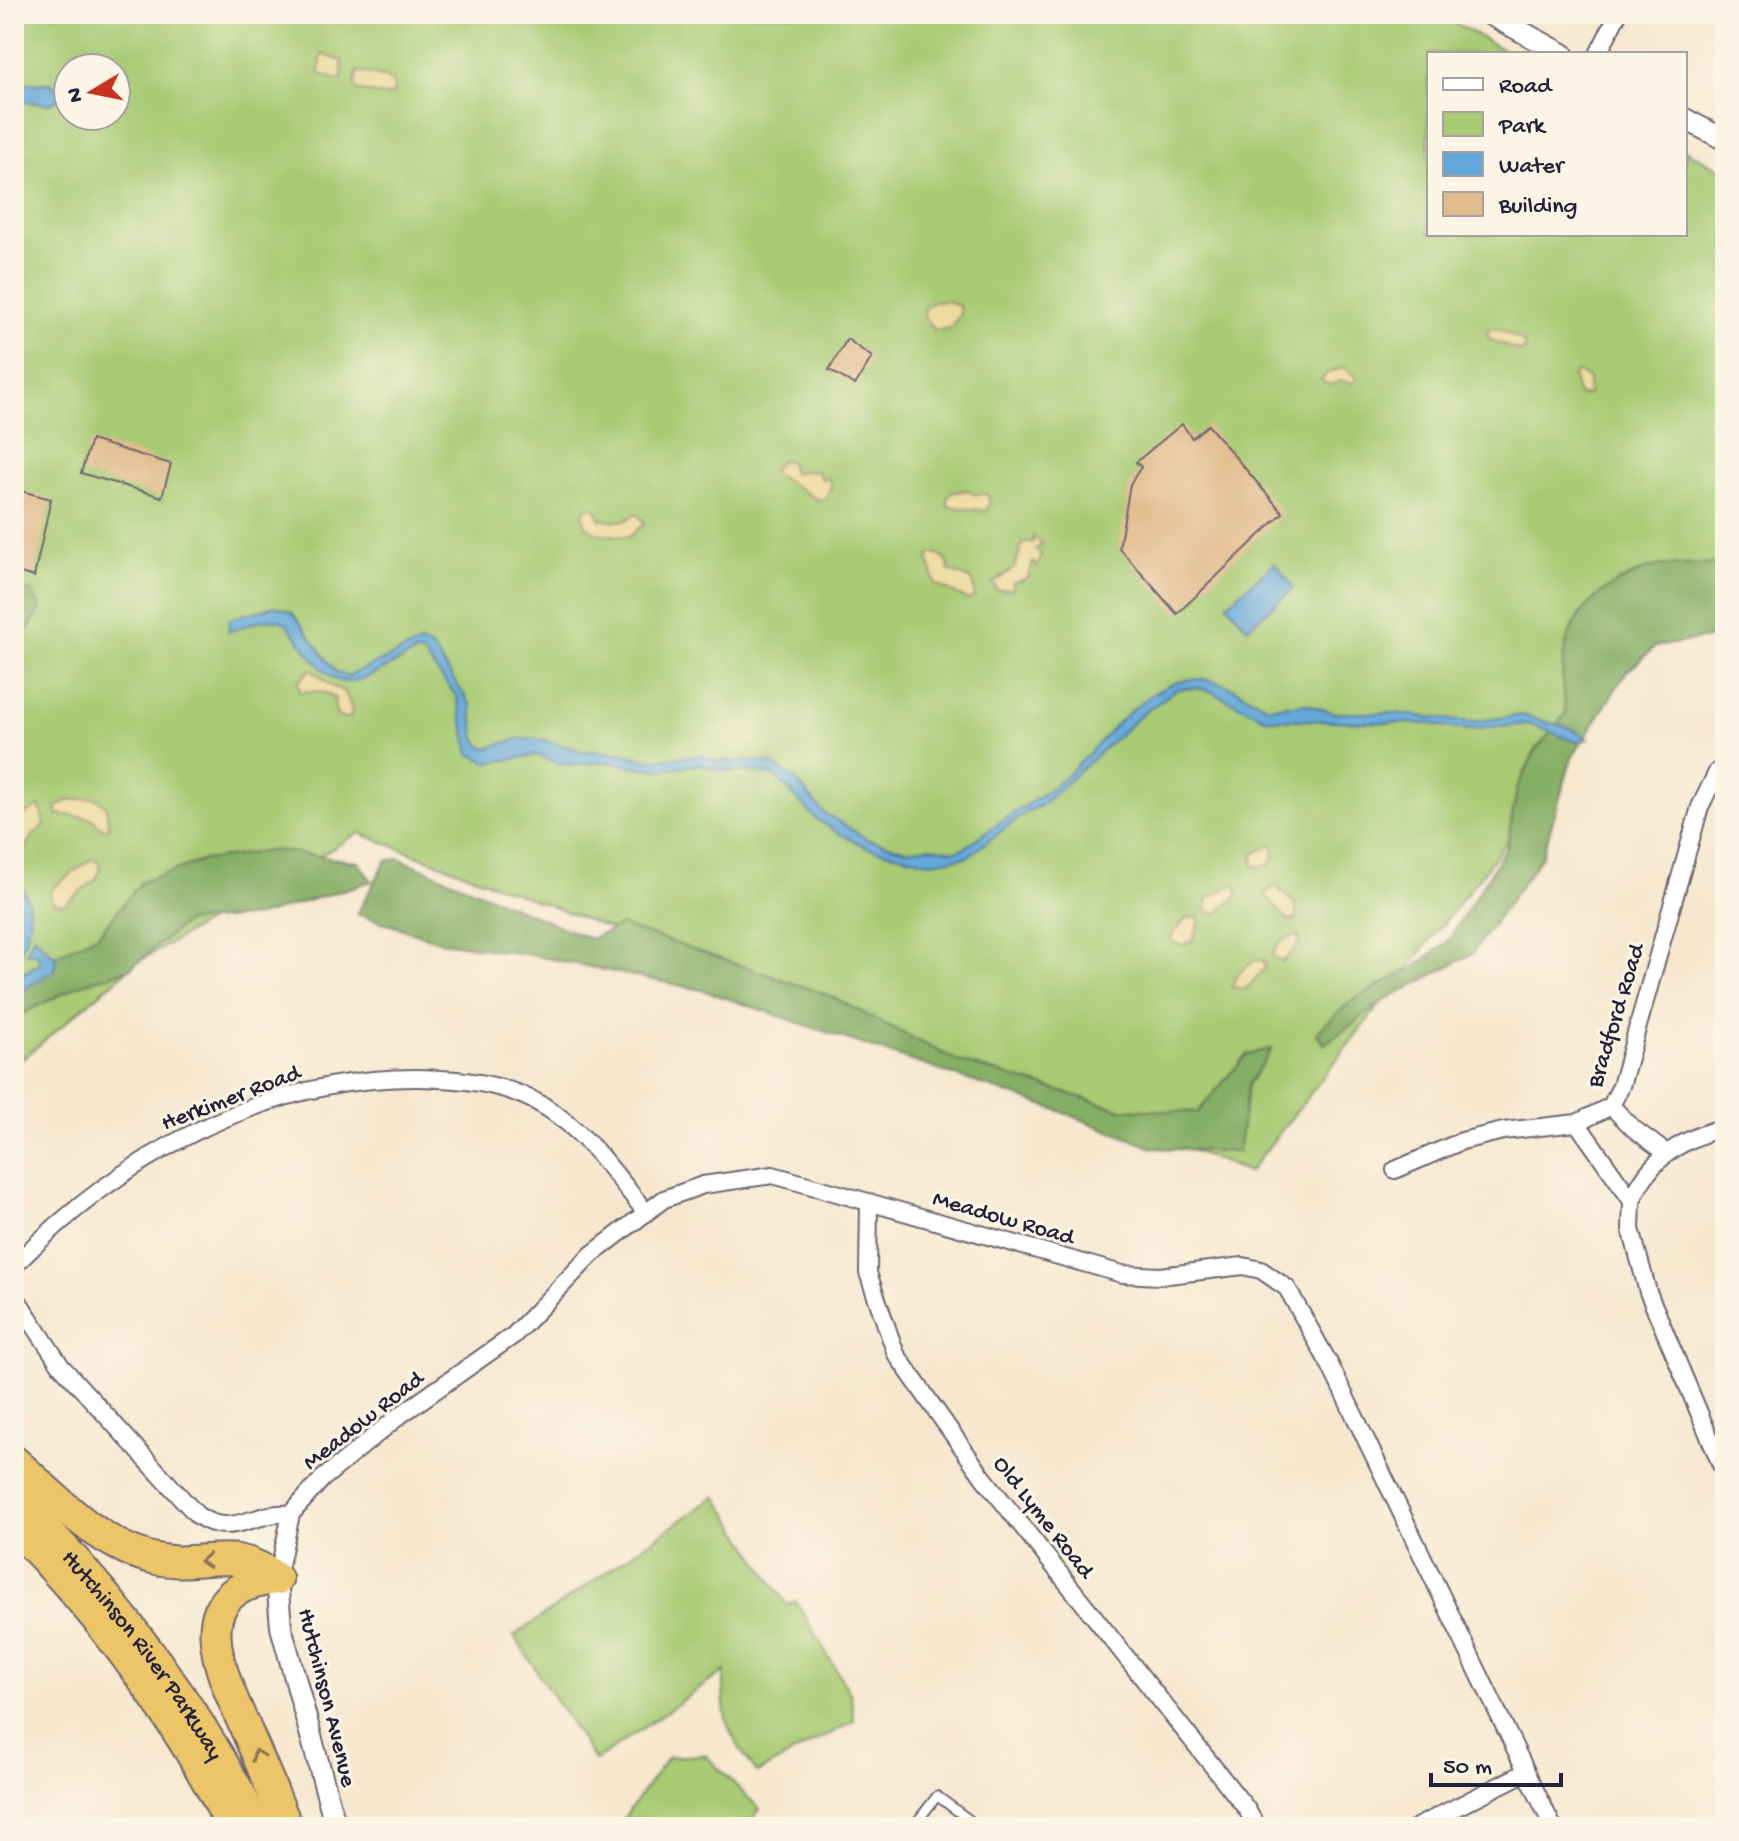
<svg xmlns="http://www.w3.org/2000/svg" width="1739" height="1841" font-family="'Gochi Hand',sans-serif">
<style>
.green{fill:#a7ca73;stroke:#647657;stroke-width:2;fill-rule:evenodd}
.forest{fill:#85ae65;stroke:#546850;stroke-width:2}
.sand{fill:#eeda9e;stroke:#887e6c;stroke-width:2}
.water{fill:#64a8d9;stroke:#43658a;stroke-width:2}
.building{fill:#e2bc8e}
.lines{fill:none;stroke-linecap:round;stroke-linejoin:round}
.service-casing{stroke:#6d676f;stroke-width:12}
.minor-casing{stroke:#6d676f;stroke-width:20}
.tertiary-casing{stroke:#6d676f;stroke-width:24}
.motorway-casing{stroke:#6d676f;stroke-width:34}
.service{stroke:#fff;stroke-width:8}
.minor{stroke:#fff;stroke-width:16}
.tertiary{stroke:#fff;stroke-width:20}
.motorway{stroke:#edc569;stroke-width:30}
.oneway{stroke:#887452}
.labels{text-anchor:middle;stroke-width:6;stroke-linejoin:round;paint-order:stroke}
.street-label{font-size:24px;fill:#22223b;stroke:#fcf5e5}
</style>
<rect width="100%" height="100%" fill="#fcf5e5"/>
<filter id="ink" filterUnits="userSpaceOnUse"><feTurbulence type="fractalNoise" baseFrequency=".0125" numOctaves="2"/><feDisplacementMap in="SourceGraphic" scale="16" xChannelSelector="R" yChannelSelector="G"/><feConvolveMatrix kernelMatrix="1 2 1 2 8 2 1 2 1" color-interpolation-filters="sRGB"/></filter>
<filter id="wash" filterUnits="userSpaceOnUse"><feTurbulence type="fractalNoise" baseFrequency=".006" numOctaves="4" result="noise"/><feDisplacementMap in="SourceGraphic" scale="32" xChannelSelector="R" yChannelSelector="G"/><feGaussianBlur stdDeviation="1.8" result="paint"/><feColorMatrix in="noise" values="0 0 0 0 0 0 0 0 0 0 0 0 0 0 0 0 0 1.4 0 .05"/><feComposite in="paint" operator="in"/></filter>
<g filter="url(#wash)">
<rect width="100%" height="100%" fill="#f7e7cf"/>
<!-- green -->
<g class="green">
<path d="M 14,14 L 1439,14 L 1511,54 L 1429,54 L 1429,234 L 1685,234 L 1685,150 L 1725,172 L 1725,616 L 1634,640 L 1523,821 L 1249,1172 L 359,833 L 135,964 L 14,1066 ZM 68,68 L 116,68 L 116,116 L 68,116 Z"/>
<path d="M 716,1496 L 787,1605 L 796,1601 L 851,1695 L 854,1721 L 757,1773 C 729,1735 719,1719 725,1671 L 595,1761 L 514,1636 Z"/>
<polygon points="705,1755 760,1809 747,1827 634,1827 623,1819 668,1757"/>
</g>
<!-- forest -->
<g class="forest">
<path d="M 1725,562 L 1725,635 L 1655,647 L 1626,673 L 1572,758 L 1542,856 L 1472,954 L 1389,998 L 1324,1044 L 1316,1033 L 1351,1001 L 1416,966 L 1448,941 L 1507,846 L 1517,788 L 1535,751 L 1566,713 C 1554,652 1568,604 1629,577 C 1638,573 1648,567 1657,566 C 1680,563 1703,567 1725,562 Z"/>
<polygon points="14,587 32,592 41,608 29,628 14,636"/>
<polygon points="276,850 358,862 372,881 259,916 186,922 129,969 80,985 14,1018 14,976 99,934 141,882 204,860"/>
<polygon points="398,858 590,939 621,925 828,995 958,1061 1120,1109 1198,1112 1247,1054 1272,1049 1248,1085 1238,1152 1153,1148 1060,1111 702,990 536,956 442,942 357,914 386,861"/>
</g>
<!-- sand -->
<g class="sand">
<polygon points="322,54 342,61 342,78 337,80 319,73"/>
<polygon points="358,71 387,78 394,85 393,94 385,96 357,90 355,84"/>
<polygon points="946,301 959,306 960,314 950,328 935,330 924,317 925,308 933,302"/>
<polygon points="1496,328 1523,341 1525,350 1520,352 1489,339 1487,330"/>
<polygon points="1344,367 1356,377 1354,383 1341,381 1330,385 1321,380 1327,373"/>
<polygon points="1578,372 1589,379 1588,395 1578,395 1573,374"/>
<polygon points="780,460 790,462 793,472 817,471 821,479 828,478 831,486 825,499 818,500 772,472"/>
<polygon points="967,490 973,494 987,494 990,503 986,511 948,506 947,499 951,493"/>
<polygon points="595,507 601,520 625,521 636,513 645,523 629,537 596,533 586,526 583,514 586,508"/>
<polygon points="1033,536 1043,545 1035,549 1041,555 1037,568 1033,562 1028,578 1013,583 1013,589 997,590 993,583 1014,568 1023,543 1033,542"/>
<polygon points="932,554 938,554 949,564 948,570 972,580 975,597 968,600 935,584 928,557"/>
<path d="M 311,669 L 331,686 L 345,692 L 352,711 L 350,718 L 340,718 L 335,712 L 335,699 C 326,690 313,690 300,692 L 298,682 Z"/>
<polygon points="96,798 106,806 109,828 103,829 91,818 57,814 57,807 69,800"/>
<polygon points="39,806 45,825 33,835 22,853 15,854 14,830 23,816"/>
<polygon points="1271,844 1274,848 1273,860 1267,866 1254,866 1253,855"/>
<polygon points="90,860 97,860 101,870 95,880 64,905 52,902 50,893 54,887"/>
<polygon points="1234,884 1239,894 1216,914 1206,910 1208,898"/>
<polygon points="1275,885 1295,904 1297,919 1289,921 1265,895"/>
<polygon points="1198,917 1200,921 1192,941 1183,945 1173,942 1172,936 1186,918"/>
<polygon points="1297,935 1300,943 1283,962 1272,955 1281,941"/>
<polygon points="1256,960 1264,961 1265,968 1246,989 1232,987 1237,974"/>
</g>
<!-- water -->
<g class="water">
<polygon points="51,83 63,96 49,104 14,101 14,84"/>
<polygon points="1275,563 1294,588 1247,628 1227,604"/>
<path d="M 275,606 L 292,612 L 336,672 L 348,676 L 420,643 L 431,646 L 471,705 L 475,736 L 482,747 L 489,748 L 516,739 L 541,739 L 582,751 L 621,753 L 649,760 L 702,755 L 716,761 L 769,762 L 795,779 L 822,811 L 867,839 L 907,850 L 928,847 L 956,851 L 966,847 C 997,821 1034,803 1066,776 C 1105,742 1153,666 1214,681 C 1235,686 1249,698 1268,707 L 1305,704 L 1336,713 L 1394,713 L 1470,722 L 1522,715 L 1573,729 L 1588,739 L 1576,742 L 1529,724 L 1465,730 L 1430,724 L 1267,719 L 1212,692 L 1197,688 L 1177,689 L 1140,716 L 1041,806 L 1028,811 L 967,857 L 930,862 L 868,848 L 840,834 L 816,819 L 776,777 L 757,772 L 720,770 L 700,764 L 659,770 L 606,762 L 563,765 L 537,755 L 488,763 L 470,754 L 457,697 L 423,654 L 415,653 C 335,695 341,696 287,624 C 268,613 248,626 228,632 L 230,619 Z"/>
<path d="M 14,879 C 35,900 32,927 20,952 L 14,953 Z"/>
<polygon points="34,935 56,958 55,970 14,996 14,980 40,963 37,953 26,953"/>
</g>
<g id="blocks">
<!-- building -->
<g class="building">
<polygon points="847,339 872,357 855,385 829,370"/>
<polygon points="1182,424 1192,438 1208,425 1283,513 1177,614 1119,548 1130,484 1141,467 1136,462"/>
<polygon points="91,440 171,464 162,497 81,473"/>
<polygon points="14,489 51,499 34,577 14,571"/>
</g>
</g>
</g>
<g filter="url(#ink)">
<use href="#blocks" fill-opacity="0" stroke="#6d676f" stroke-width="2"/>
<g class="lines">
<!-- service casing -->
<g class="service-casing">
<polyline id="service" points="913,1827 937,1796 979,1827"/>
</g>
<!-- minor casing -->
<g class="minor-casing">
<g id="minor">
<polyline points="1598,54 1618,14"/>
<polyline points="1611,1106 1634,1129 1665,1152"/>
<polyline points="1577,1123 1632,1201 1631,1229 1648,1292 1725,1474"/>
<polyline points="1395,1170 1462,1141 1503,1131 1577,1123 1611,1106 1621,1086 1700,807 1717,772 1725,766"/>
<path d="M 1632,1201 C 1649,1158 1682,1139 1725,1127"/>
<polyline points="869,1203 868,1273 896,1354 983,1477 1246,1808 1257,1827"/>
<path d="M 14,1266 C 120,1157 261,1078 416,1078 C 462,1079 503,1082 544,1106 C 586,1132 614,1173 645,1211"/>
<path d="M 14,1295 L 61,1366 L 197,1515 C 232,1540 254,1510 291,1514"/>
<polyline points="277,1579 291,1514 322,1479 399,1416 514,1335 591,1255 664,1199 703,1185 773,1175 1122,1274 1160,1276 1243,1266 1261,1270 1287,1288 1330,1365 1553,1827"/>
<polyline points="1417,1827 1526,1772"/>
</g>
</g>
<!-- tertiary casing -->
<g class="tertiary-casing">
<g id="tertiary">
<polyline points="1489,14 1563,54"/>
<polyline points="1685,119 1725,140"/>
<polyline points="277,1579 281,1627 336,1827"/>
</g>
</g>
<!-- motorway casing -->
<g class="motorway-casing">
<g id="motorway">
<path d="M 14,1461 C 54,1496 95,1542 148,1557 C 200,1572 232,1541 277,1579"/>
<path id="s1" d="M 14,1495 C 110,1593 196,1703 257,1827"/>
<path d="M 14,1526 C 101,1615 176,1716 232,1827"/>
<path d="M 277,1579 C 176,1588 224,1680 249,1736 C 262,1766 275,1796 287,1827"/>
</g>
</g>
<!-- service -->
<use href="#service" class="service"/>
<!-- minor -->
<use href="#minor" class="minor"/>
<!-- tertiary -->
<use href="#tertiary" class="tertiary"/>
<!-- motorway -->
<use href="#motorway" class="motorway"/>
</g>
<!-- one-way arrows -->
<defs><path id="oneway-chevron" d="M-2-3.5L2.5 0L-2 3.5" fill="none" stroke-width="1.6" stroke-linecap="round" stroke-linejoin="round" transform="scale(2)"/></defs>
<g class="oneway">
<use href="#oneway-chevron" transform="translate(205 1561) rotate(176)"/>
<use href="#oneway-chevron" transform="translate(257 1755) rotate(-113)"/>
</g>
</g>
<g class="labels">
<!-- street labels -->
<g class="street-label">
<text transform="translate(1614 1015) rotate(-73)" y="8">Bradford Road</text>
<text transform="translate(230 1096) rotate(-21)" y="8">Herkimer Road</text>
<text transform="translate(1004 1216) rotate(16)" y="8">Meadow Road</text>
<text transform="translate(362 1419) rotate(-38)" y="8">Meadow Road</text>
<text transform="translate(1045 1516) rotate(52)" y="8">Old Lyme Road</text>
<text dy="8" stroke="none"><textPath href="#s1" startOffset="206">Hutchinson River Parkway</textPath></text>
<text transform="translate(329 1697) rotate(76)" y="8">Hutchinson Avenue</text>
</g>
</g>
<!-- margin -->
<rect width="1739" height="1841" fill="none" stroke="#fcf5e5" stroke-width="48"/>
<!-- legend -->
<rect x="1427" y="52" width="260" height="184" fill="#fcf5e5" stroke="#a5a1a1" stroke-width="2"/>
<rect x="1443" y="78" width="40" height="12" fill="#ffffff" stroke="#a5a1a1" stroke-width="2"/>
<text x="1499" y="92" font-size="24" fill="#22223b">Road</text>
<rect x="1443" y="112" width="40" height="24" fill="#a7ca73" stroke="#a5a1a1" stroke-width="2"/>
<text x="1499" y="132" font-size="24" fill="#22223b">Park</text>
<rect x="1443" y="152" width="40" height="24" fill="#64a8d9" stroke="#a5a1a1" stroke-width="2"/>
<text x="1499" y="172" font-size="24" fill="#22223b">Water</text>
<rect x="1443" y="192" width="40" height="24" fill="#e2bc8e" stroke="#a5a1a1" stroke-width="2"/>
<text x="1499" y="212" font-size="24" fill="#22223b">Building</text>
<!-- north arrow -->
<g transform="translate(92 92) rotate(260)"><circle r="38" fill="#fcf5e5" stroke="#a5a1a1" stroke-width="2"/>
<path d="M0-6L14 30L0 20L-14 30Z" fill="#c8321e"/>
<text y="-12" font-size="22" font-weight="bold" text-anchor="middle" fill="#22223b">N</text>
</g>
<!-- scale -->
<path d="M1431 1773v12h130v-12" fill="none" stroke="#22223b" stroke-width="4"/>
<text x="1443" y="1773" font-size="24" fill="#22223b" stroke="#fcf5e5" stroke-width="6" paint-order="stroke">50 m</text>
</svg>
